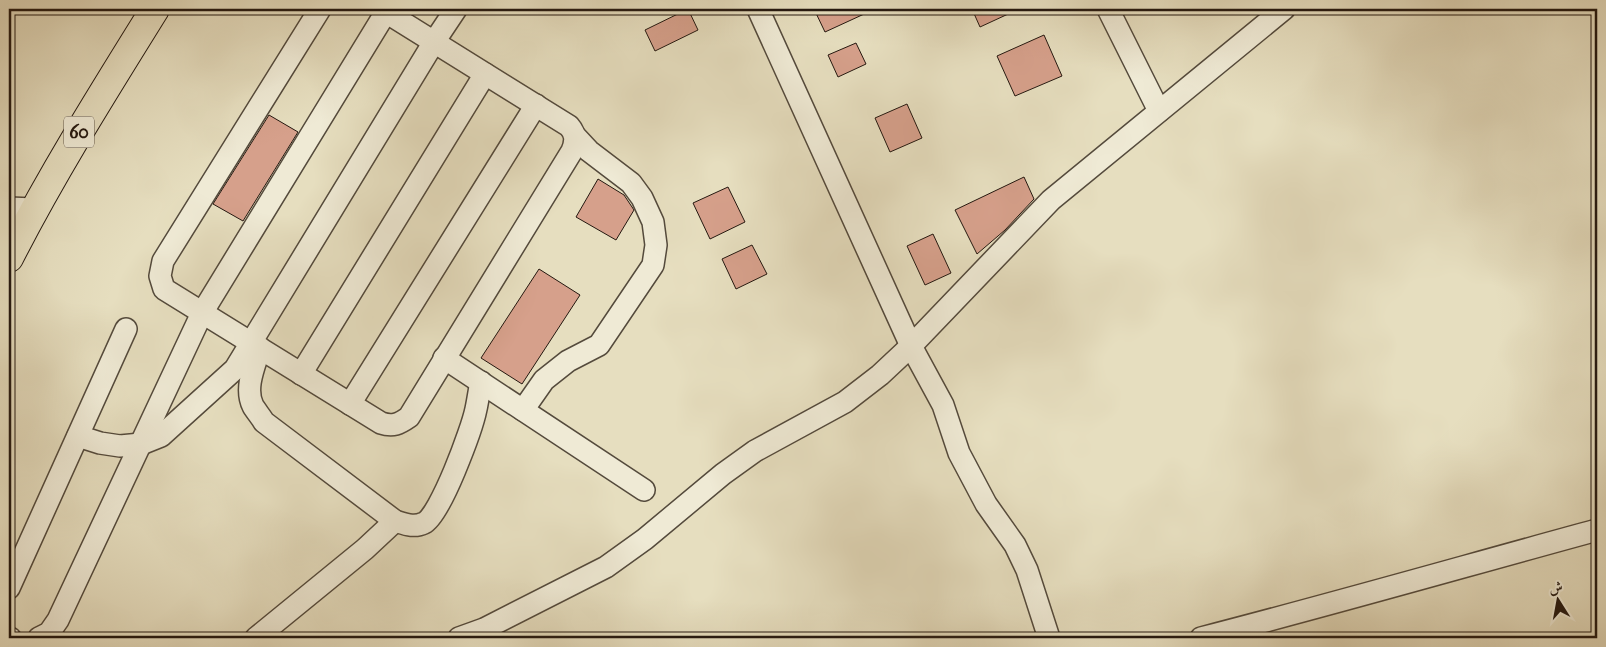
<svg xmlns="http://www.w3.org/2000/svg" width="1606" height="647" font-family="'IM FELL Great Primer',Amiri,serif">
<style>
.building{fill:#d6a08b;stroke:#241810}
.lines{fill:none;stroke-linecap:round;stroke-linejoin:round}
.minor-casing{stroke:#544a3c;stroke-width:24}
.highway-casing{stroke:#241810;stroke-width:30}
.minor{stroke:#efead5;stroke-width:21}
.highway{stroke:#e6debf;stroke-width:28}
.labels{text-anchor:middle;stroke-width:4;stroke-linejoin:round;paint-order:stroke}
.shield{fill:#efead5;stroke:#61574b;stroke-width:1}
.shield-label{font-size:18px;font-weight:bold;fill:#241810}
</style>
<rect width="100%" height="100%" fill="#e6debf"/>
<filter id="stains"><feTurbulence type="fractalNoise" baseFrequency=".004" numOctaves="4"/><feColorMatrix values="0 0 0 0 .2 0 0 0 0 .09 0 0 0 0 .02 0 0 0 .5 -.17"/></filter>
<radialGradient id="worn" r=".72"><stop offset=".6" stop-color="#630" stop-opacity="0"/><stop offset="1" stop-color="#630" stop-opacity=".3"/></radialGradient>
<!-- building -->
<g class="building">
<polygon points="688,9 698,30 655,51 645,30"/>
<polygon points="814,9 875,9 825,32"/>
<polygon points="972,9 1019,9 980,27"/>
<polygon points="1044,35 1062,76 1015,96 997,56"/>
<polygon points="856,43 866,64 838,77 828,55"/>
<polygon points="907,104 922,138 890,152 875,118"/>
<polygon points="269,115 298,132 243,221 213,204"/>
<polygon points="1024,177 1034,199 1005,230 977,254 955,210"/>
<polygon points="598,179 624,195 634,210 616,240 576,217"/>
<polygon points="728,187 745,222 710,239 693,203"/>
<polygon points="933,234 951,273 925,285 907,246"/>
<polygon points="752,245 767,274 736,289 722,259"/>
<polygon points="539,269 580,295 522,384 481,358"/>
</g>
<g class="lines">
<!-- minor casing -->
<g class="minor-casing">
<g id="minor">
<path d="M 320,9 L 163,261 L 160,276 L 164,289 L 381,423 C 393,427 399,424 409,417 L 572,151 C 576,141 576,134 569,126 L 381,9"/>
<polyline points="758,9 911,346 943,405 959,453 986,504 1015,545 1027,570 1049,638"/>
<polyline points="1108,9 1159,111"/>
<polyline points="9,208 34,209"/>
<path d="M 260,348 C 255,365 244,388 253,406 C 256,411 261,417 264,422 L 395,521 C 405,524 414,528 424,523 C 440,516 472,429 476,409 C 478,400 479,391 481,382"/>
<polyline points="444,358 644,490"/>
<polyline points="301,374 485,74"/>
<polyline points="350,404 536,105"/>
<polyline points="523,410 544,380 568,361 599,345 653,265 656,245 653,222 642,198 631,183 589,151 575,136"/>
<polyline points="78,436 100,443 120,446 141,444 161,436 235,369 434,42 456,9"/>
<polyline points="9,588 126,329"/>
<polyline points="9,638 10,638"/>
<polyline points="39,638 49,633 58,620 202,313 386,12"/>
<polyline points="256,638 365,549 395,521"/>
<polyline points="459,638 484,629 606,567 645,539 723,474 755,451 845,402 880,375 911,346 1051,200 1284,9"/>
<path d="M 1201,638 C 1333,604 1465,566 1597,530"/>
</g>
</g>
<!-- highway casing -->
<g class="highway-casing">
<path id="highway" d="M 9,258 C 53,172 104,91 155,9"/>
</g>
<!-- minor -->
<use href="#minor" class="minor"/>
<!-- highway -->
<use href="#highway" class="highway"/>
</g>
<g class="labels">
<!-- shield labels -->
<rect class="shield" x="64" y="116.5" width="30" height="31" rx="4"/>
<g class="shield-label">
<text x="79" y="138">60</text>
</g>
</g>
<!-- margin -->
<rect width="1606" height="647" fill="none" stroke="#e6debf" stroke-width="30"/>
<rect x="10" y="10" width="1586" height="627" fill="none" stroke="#241810" stroke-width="2.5"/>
<rect x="15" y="15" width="1576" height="617" fill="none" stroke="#241810"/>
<!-- north arrow -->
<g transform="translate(1558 600) rotate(349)" stroke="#efead5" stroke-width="4" paint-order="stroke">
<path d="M0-4L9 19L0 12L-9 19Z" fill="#241810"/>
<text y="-8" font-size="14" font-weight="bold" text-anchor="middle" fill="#241810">ش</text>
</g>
<rect width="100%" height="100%" filter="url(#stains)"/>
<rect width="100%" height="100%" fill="url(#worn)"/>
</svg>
